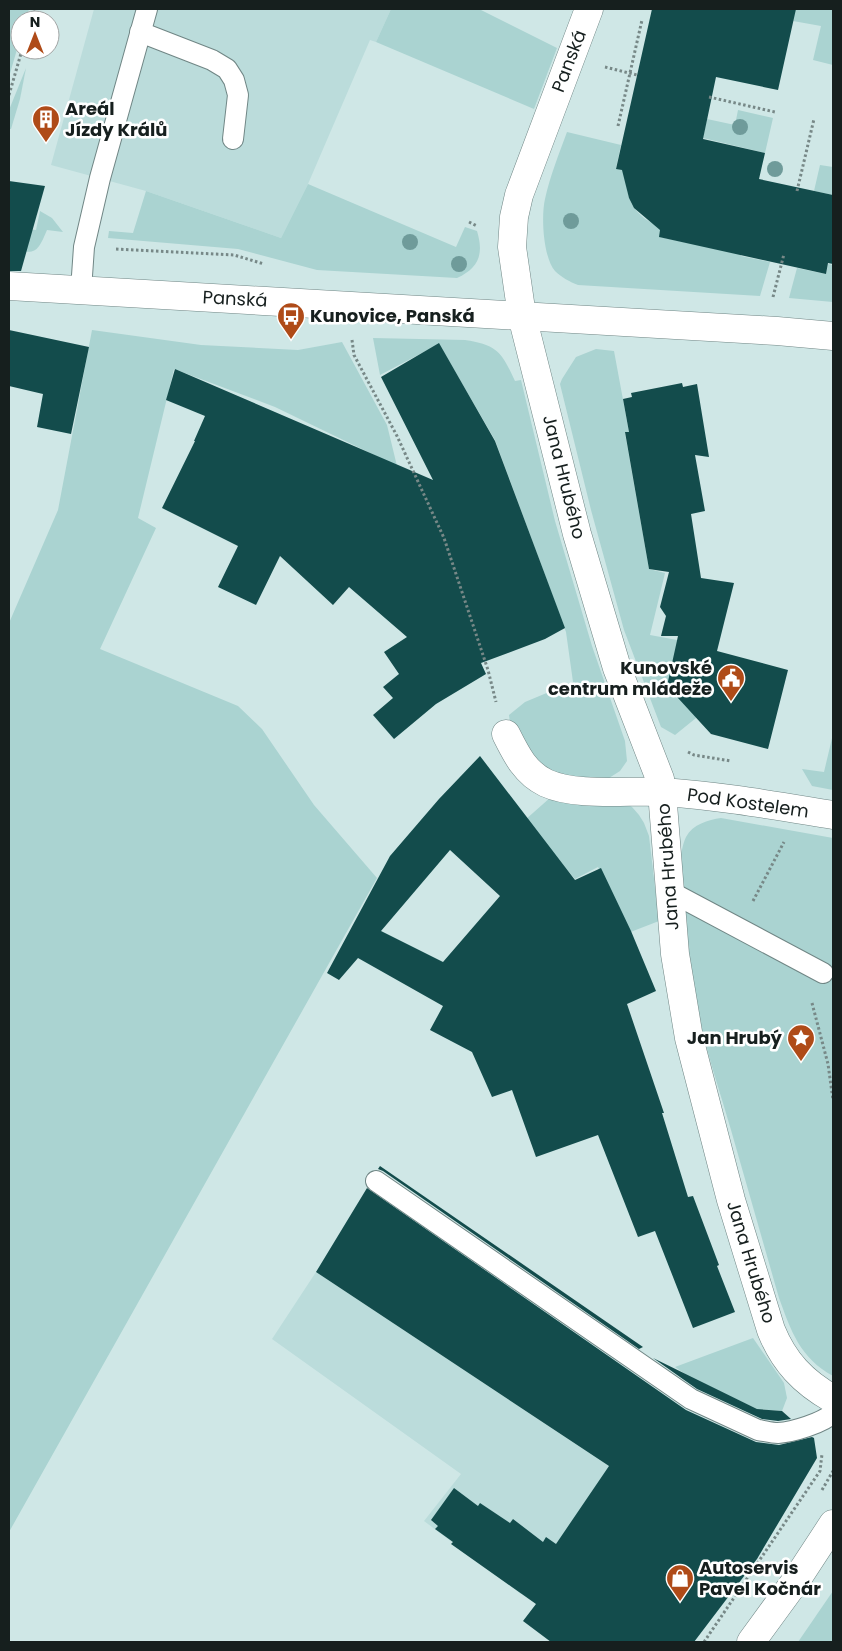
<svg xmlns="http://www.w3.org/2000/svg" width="842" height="1651" font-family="Poppins,sans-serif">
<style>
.built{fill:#bbdcdb}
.green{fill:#aad3d1}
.building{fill:#134c4c;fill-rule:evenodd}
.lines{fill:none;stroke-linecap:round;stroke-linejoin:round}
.service-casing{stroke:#708685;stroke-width:22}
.minor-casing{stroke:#708685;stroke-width:29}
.primary-casing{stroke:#708685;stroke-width:29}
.path{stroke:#778887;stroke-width:3;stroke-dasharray:2.5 2.5;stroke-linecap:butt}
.service{stroke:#fff;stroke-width:20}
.minor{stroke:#fff;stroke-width:28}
.primary{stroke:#fff;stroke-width:28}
.tree{fill:#6f9b9a}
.labels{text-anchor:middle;stroke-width:5;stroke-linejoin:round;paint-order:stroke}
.street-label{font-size:18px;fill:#161f1e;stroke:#fff}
.poi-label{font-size:18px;font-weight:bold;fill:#161f1e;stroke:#fff;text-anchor:start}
</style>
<rect width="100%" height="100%" fill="#cfe7e6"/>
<!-- built -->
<g class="built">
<polygon points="94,9 391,9 376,42 370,40 308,184 281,238 146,191 51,165"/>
<polygon points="316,1272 755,1563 693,1642 538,1570 521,1594 424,1521 461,1474 272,1339"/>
</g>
<!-- green -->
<g class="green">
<polygon points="9,9 29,9 26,20 20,20 20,39 9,77"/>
<polygon points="391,9 479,9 557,48 534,109 376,42"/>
<polygon points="795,9 833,9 833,65 813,60 821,26 793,21"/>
<polygon points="26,68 20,99 11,129 9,129 9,110"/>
<polygon points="738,110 773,118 765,153 703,138 707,119 735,125"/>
<path d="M 567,132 L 621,145 L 616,168 L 626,171 C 625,199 634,217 661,227 L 660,237 L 688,243 L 691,233 L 743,244 L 741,256 L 770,262 L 760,296 L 578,285 C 570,282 561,277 555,271 C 543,257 541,216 545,199 C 550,176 559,154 567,132 Z"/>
<polygon points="820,165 833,167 833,195 814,191"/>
<path d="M 308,184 L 456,247 L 465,227 L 477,231 C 484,254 479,268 457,278 L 317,270 L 238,249 L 108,238 L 109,231 L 133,233 L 146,191 L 281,238 Z"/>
<path d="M 40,211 L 52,218 L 63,232 L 47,230 C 36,256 36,252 9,251 L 9,227 L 36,230 Z"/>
<polygon points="828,264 833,265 833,302 789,298 797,268 826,274"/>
<polygon points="92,330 201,345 298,350 342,342 387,425 397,466 275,407 174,369 138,518 156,528 100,649 238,706 262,729 314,805 377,878 9,1532 9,623 58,510"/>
<path d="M 373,338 L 465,340 C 498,345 502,353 515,381 L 521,380 L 555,521 L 592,646 L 625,741 L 627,761 L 620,771 L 609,778 L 592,781 L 573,780 L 540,765 L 511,731 L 509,715 L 525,702 L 573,682 L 566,632 L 495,440 L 439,344 L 380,375 Z"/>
<polygon points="596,349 614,351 629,432 625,433 649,569 665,573 650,635 677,640 696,718 675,735 661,727 624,630 591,510 560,384 562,379 576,357"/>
<polygon points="833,734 833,790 812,786 802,769 824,772"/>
<polygon points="551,797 622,802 632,807 639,815 644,823 649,836 659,921 628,933 598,867 575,879 525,820"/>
<path d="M 721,818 L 833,838 L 833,1376 C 800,1358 791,1331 779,1298 C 763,1242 747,1186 731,1130 C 721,1095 709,1060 701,1025 C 692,984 686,942 683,901 C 682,881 677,856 686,837 C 693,824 708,820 721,818 Z"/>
<polygon points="753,1338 784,1383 787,1398 782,1411 757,1409 688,1376 675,1367"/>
<polygon points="833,1591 833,1642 798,1642"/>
</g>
<!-- building -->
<g class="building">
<polygon points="652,9 796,9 778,90 716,77 703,139 765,153 759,179 833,195 833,264 828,263 826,274 659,237 660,230 634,208 629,198 622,170 616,169"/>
<polygon points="9,181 45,186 21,271 9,271"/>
<polygon points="9,330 89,347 71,434 37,427 43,394 9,386"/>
<polygon points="439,343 495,441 565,628 545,639 481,663 486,674 436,704 394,739 373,715 393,698 383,687 399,674 384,652 407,637 349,587 333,605 280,556 256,605 218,587 238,546 162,508 195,441 194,441 205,416 166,400 175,369 433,480 381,377"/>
<polygon points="682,383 683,387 697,384 709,457 695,455 705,511 691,514 701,578 734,583 717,651 788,670 768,749 711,734 667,686 678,636 661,636 666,616 660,607 669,572 649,569 625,432 629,432 623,399 632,397 631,393"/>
<path d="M 480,756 L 575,880 L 601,868 L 631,931 L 656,991 L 627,1004 L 664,1113 L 662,1113 L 688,1197 L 693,1196 L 719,1265 L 717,1266 L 735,1312 L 693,1328 L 655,1231 L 638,1237 L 598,1135 L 536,1157 L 512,1090 L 492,1097 L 472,1052 L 430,1030 L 443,1006 L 358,958 L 339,980 L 327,973 L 390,856 L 439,799 ZM 450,850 L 500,896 L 443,962 L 381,931 Z"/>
<polygon points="380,1166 643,1347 639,1349 383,1171 378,1169"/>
<polygon points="367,1188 686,1410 756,1442 779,1445 812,1437 814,1438 817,1458 757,1559 694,1642 551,1642 523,1621 536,1604 451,1544 453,1542 435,1529 438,1526 431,1520 454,1488 478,1506 480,1503 510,1523 513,1519 543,1542 546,1537 556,1544 609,1466 316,1272"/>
<polygon points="653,1358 757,1409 782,1411 791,1419 778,1421 762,1419 697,1389"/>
</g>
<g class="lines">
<!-- service casing -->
<g class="service-casing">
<g id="service">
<polyline points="140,32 212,60 227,69 234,80 238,95 233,139"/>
<polyline points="81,290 84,247 100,178 147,9"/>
<polyline points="669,891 823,973"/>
<path d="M 376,1181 L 691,1399 L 758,1430 C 765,1431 771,1433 778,1433 C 793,1432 823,1423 833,1413"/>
</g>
</g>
<!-- minor casing -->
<g class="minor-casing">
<g id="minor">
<path d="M 589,9 L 519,195 L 514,217 L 512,247 L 522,316 L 577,534 L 617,668 L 660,779 L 662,792 L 675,954 L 689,1038 L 731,1200 L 771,1330 C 784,1362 803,1382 833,1399"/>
<polyline points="9,286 777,331 833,336"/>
<path d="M 506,734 C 516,754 525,773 546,783 C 577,797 629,790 663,792 C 721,796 777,806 833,815"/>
</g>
</g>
<!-- primary casing -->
<g class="primary-casing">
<polyline id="primary" points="751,1642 797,1579 833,1524"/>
</g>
<!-- path -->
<g class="path">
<polyline points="31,20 34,9"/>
<polyline points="605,67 637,75"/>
<polyline points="9,95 22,50"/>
<polyline points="709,97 775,112"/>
<polyline points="618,126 642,20"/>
<polyline points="797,191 814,119"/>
<polyline points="469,222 477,226"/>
<polyline points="116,249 234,255 264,264"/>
<polyline points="773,297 784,254"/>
<polyline points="352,340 354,355 397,436 444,538 488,670 496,702"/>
<polyline points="688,752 694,755 731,761"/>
<polyline points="753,901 784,842"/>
<polyline points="812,1003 828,1064 833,1100"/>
<polyline points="822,1490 833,1471"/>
<polyline points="704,1642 820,1471 822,1454"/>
</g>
<!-- service -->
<use href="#service" class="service"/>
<!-- minor -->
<use href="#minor" class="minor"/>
<!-- primary -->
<use href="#primary" class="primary"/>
</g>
<!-- trees -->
<g class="tree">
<circle cx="740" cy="127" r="8"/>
<circle cx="775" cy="169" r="8"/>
<circle cx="571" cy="221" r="8"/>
<circle cx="410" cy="242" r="8"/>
<circle cx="459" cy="264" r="8"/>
</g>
<!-- icons -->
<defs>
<g id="building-pin" transform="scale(1.4375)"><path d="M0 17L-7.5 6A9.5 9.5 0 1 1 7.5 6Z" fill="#af4b18" stroke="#fff"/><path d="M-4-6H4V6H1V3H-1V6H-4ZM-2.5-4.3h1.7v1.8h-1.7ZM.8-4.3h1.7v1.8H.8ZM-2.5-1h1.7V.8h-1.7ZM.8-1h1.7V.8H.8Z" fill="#fff"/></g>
<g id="bus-pin" transform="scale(1.4375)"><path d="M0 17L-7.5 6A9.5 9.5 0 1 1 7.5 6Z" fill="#af4b18" stroke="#fff"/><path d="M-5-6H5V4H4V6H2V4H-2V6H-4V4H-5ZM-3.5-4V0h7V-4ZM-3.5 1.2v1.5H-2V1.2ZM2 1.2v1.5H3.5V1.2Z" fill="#fff"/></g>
<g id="civic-pin" transform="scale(1.4375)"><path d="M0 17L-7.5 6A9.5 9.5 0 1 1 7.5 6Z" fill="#af4b18" stroke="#fff"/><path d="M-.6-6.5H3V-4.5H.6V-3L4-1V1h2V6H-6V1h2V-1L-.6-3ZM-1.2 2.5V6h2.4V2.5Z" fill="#fff"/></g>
<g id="sight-pin" transform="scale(1.4375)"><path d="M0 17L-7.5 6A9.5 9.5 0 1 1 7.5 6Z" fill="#af4b18" stroke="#fff"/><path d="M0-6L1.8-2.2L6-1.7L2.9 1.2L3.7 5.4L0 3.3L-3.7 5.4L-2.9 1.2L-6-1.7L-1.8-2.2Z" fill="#fff"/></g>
<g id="shop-pin" transform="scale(1.4375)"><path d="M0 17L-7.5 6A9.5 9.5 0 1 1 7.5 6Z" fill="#af4b18" stroke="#fff"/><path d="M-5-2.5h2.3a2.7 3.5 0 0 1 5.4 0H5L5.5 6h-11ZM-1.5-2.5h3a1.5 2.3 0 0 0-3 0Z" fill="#fff"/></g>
</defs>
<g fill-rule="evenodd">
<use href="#building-pin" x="46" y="119"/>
<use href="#bus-pin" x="291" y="316"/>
<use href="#civic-pin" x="731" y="678"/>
<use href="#sight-pin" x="801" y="1038"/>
<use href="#shop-pin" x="680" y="1578"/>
</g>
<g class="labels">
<!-- street labels -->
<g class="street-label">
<text transform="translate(569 61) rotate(-69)" y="6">Panská</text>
<text transform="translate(235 299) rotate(3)" y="6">Panská</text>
<text transform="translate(564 477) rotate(76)" y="6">Jana Hrubého</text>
<text transform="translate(748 803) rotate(8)" y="6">Pod Kostelem</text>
<text transform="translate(668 867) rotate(-94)" y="6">Jana Hrubého</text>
<text transform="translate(751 1262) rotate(73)" y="6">Jana Hrubého</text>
</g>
<!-- poi labels -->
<g class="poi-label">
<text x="65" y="115">Areál<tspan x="65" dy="21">Jízdy Králů</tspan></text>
<text x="310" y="322">Kunovice, Panská</text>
<text x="712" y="674" text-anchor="end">Kunovské<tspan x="712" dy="21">centrum mládeže</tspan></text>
<text x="782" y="1044" text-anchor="end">Jan Hrubý</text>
<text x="699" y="1574">Autoservis<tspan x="699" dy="21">Pavel Kočnár</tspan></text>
</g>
</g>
<!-- border -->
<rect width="842" height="1651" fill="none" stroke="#161f1e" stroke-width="20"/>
<!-- north arrow -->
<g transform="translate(35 35)"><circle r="24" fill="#ffffff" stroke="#a2a5a5"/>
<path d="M0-4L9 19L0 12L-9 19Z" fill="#af4b18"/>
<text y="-8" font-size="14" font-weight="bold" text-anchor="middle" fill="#161f1e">N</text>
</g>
</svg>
